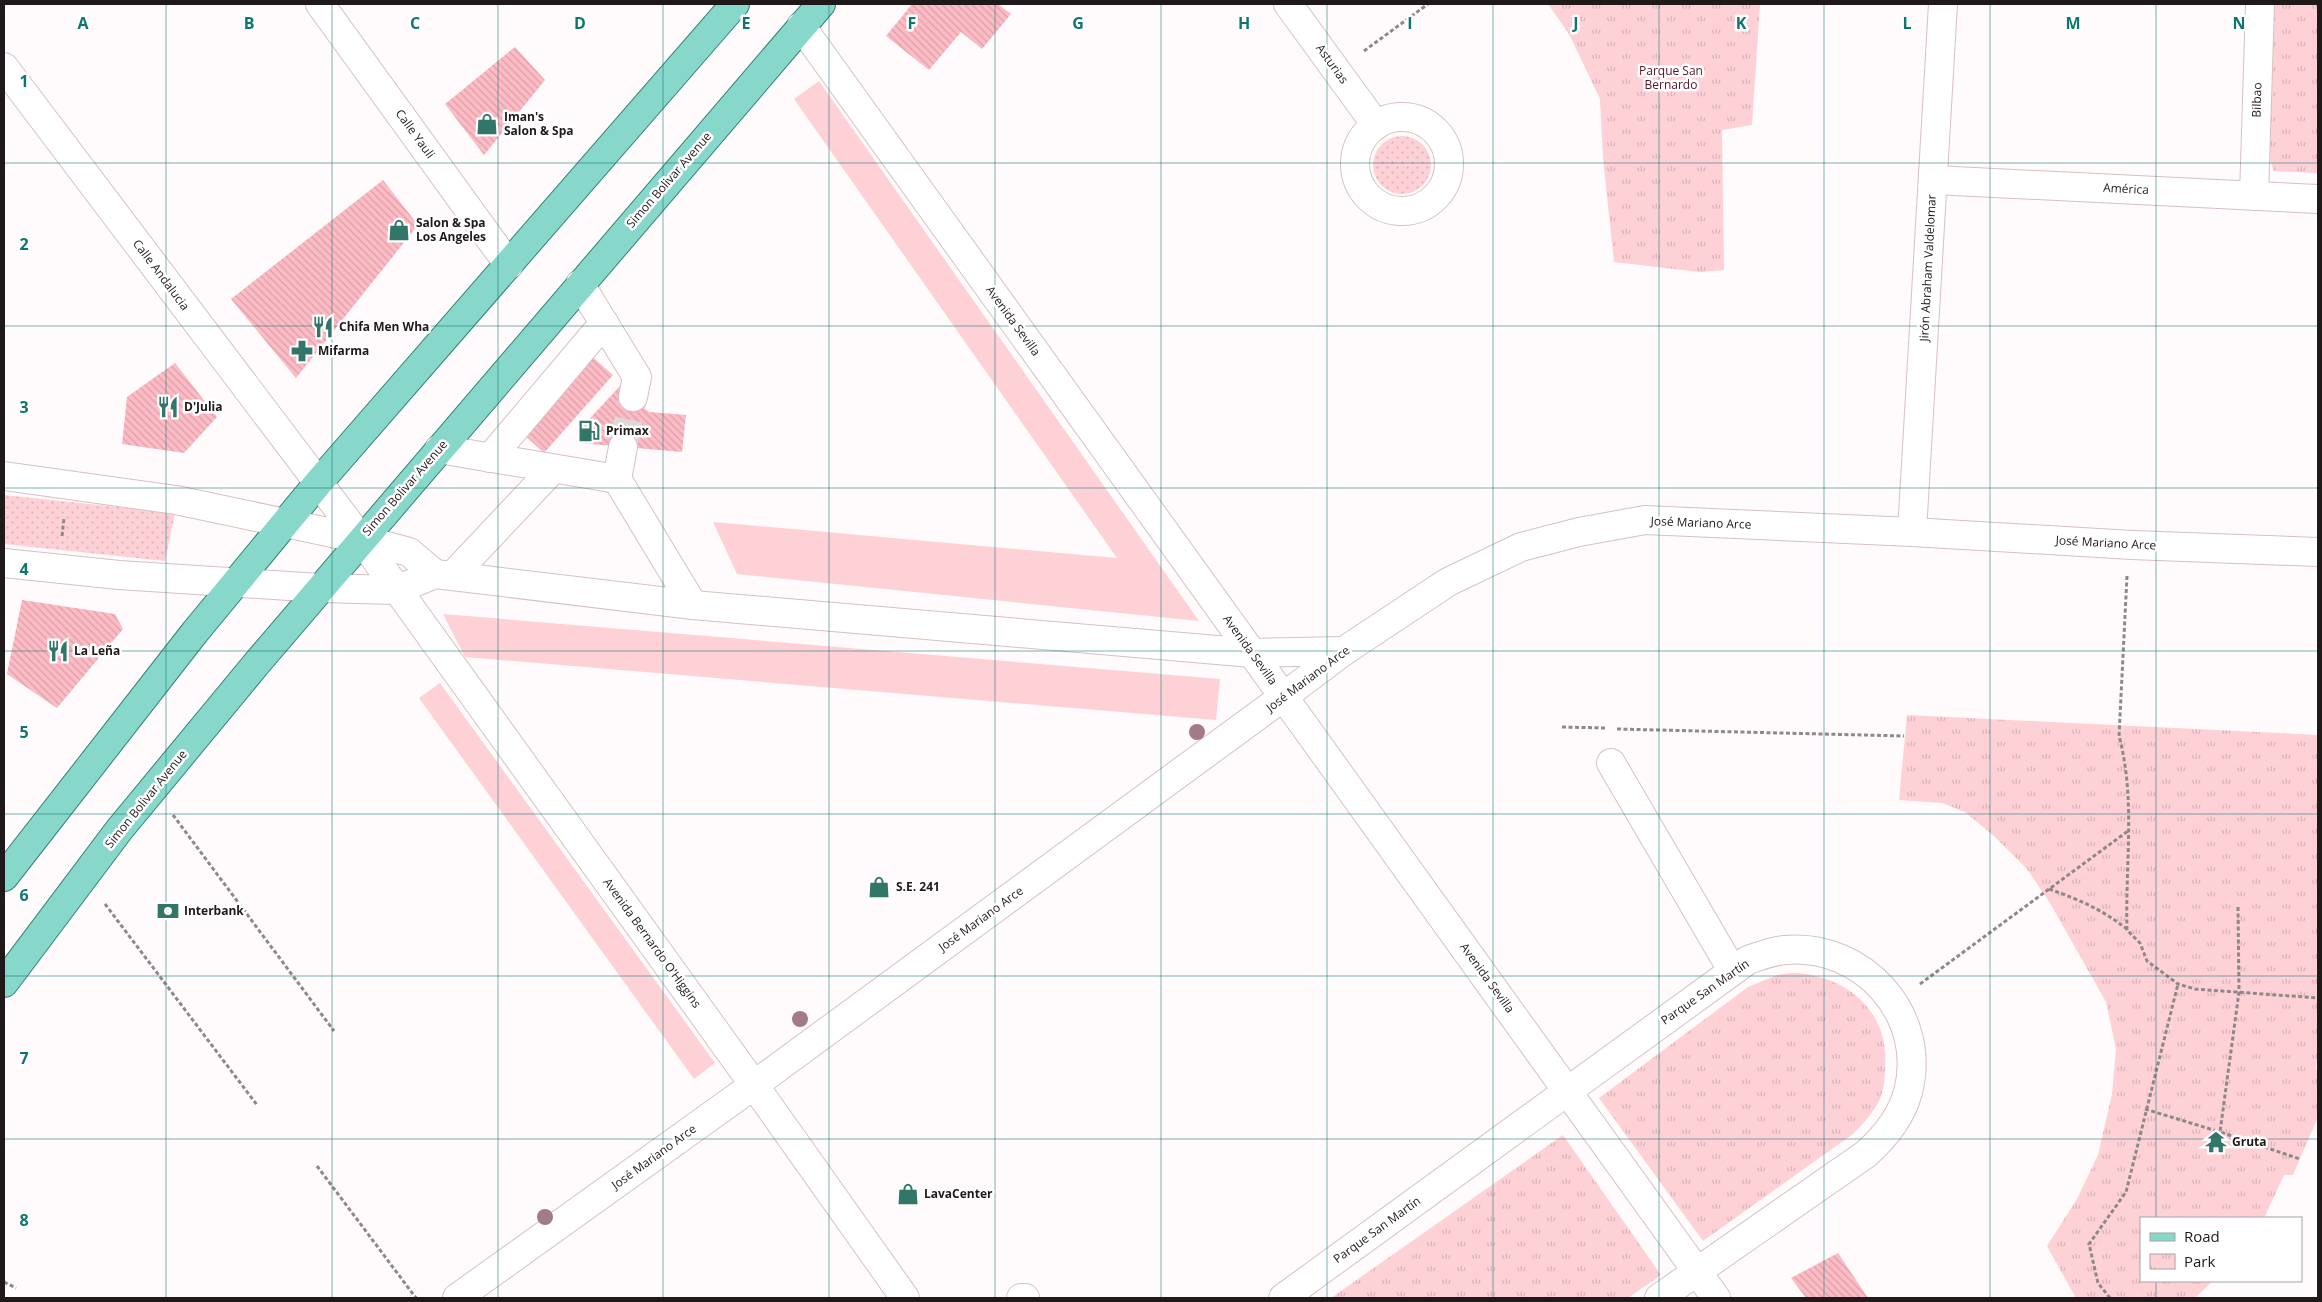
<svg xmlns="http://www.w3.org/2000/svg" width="2322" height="1302" font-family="'Open Sans',sans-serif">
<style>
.grass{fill:#fed1d7}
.park{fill:url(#park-tufts)}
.garden{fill:url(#garden-dots)}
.building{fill:url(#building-back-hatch)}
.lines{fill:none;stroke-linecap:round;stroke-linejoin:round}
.minor-tunnel{stroke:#ded8d9;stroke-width:28;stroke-dasharray:28 14;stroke-linecap:butt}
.minor-casing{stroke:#d6c1c4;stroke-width:30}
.major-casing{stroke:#2f8476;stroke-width:30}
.path{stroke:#8e8889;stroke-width:3;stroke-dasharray:4 2.5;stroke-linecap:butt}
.minor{stroke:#fff;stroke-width:28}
.major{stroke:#87d7ca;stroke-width:28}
.tree{fill:#a17b85}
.grid{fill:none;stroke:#0f766e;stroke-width:1;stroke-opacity:0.55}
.labels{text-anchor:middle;stroke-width:5;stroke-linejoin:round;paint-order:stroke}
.street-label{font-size:12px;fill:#20191a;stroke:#fff}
.park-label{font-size:12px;fill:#541325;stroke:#fff}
.poi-label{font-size:12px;font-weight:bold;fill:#20191a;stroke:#fff;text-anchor:start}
.grid-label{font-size:16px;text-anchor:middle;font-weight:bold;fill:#0f766e;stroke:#fff;stroke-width:5;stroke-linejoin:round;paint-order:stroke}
</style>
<defs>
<pattern id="park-tufts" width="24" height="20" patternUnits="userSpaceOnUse" patternTransform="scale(1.25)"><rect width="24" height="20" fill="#fed1d7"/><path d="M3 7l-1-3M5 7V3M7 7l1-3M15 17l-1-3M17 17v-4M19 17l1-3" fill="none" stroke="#d9b3b8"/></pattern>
<pattern id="garden-dots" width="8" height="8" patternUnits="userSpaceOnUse" patternTransform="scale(1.25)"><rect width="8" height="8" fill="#fed1d7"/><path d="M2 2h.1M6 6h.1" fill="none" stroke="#d9b3b8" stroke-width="1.8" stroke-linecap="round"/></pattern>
<pattern id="building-back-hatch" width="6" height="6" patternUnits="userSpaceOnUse" patternTransform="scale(1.25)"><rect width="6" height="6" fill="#fdbbc5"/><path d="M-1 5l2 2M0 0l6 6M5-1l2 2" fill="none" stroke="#d9a0a9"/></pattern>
</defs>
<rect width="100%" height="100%" fill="#fffafb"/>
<!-- grass -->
<g class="grass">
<polygon points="819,81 1199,621 737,574 713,522 1117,558 794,99"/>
<polygon points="443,614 1220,679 1216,720 465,657"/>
<polygon points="440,683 715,1063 694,1079 419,698"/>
</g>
<!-- park -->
<g class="park">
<polygon points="1548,4 1760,4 1752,125 1722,130 1724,270 1700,272 1614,262 1603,158 1600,99 1569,34"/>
<polygon points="2273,4 2318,4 2318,173 2274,171 2265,149"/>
<polygon points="1907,715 2318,735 2318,1045 2316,1069 2318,1071 2318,1117 2293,1175 2284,1175 2264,1218 2141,1218 2141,1281 2213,1281 2195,1298 2076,1298 2047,1246 2077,1199 2098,1155 2112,1094 2116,1049 2106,1002 2050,903 2027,869 1994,836 1965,812 1942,803 1899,800"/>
<path d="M 1792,973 C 1845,974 1890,1011 1885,1067 C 1885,1079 1884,1090 1879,1101 C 1872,1114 1863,1124 1853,1134 L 1703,1241 L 1599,1098 L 1748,987 L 1777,975 Z"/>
<polygon points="1563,1135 1661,1275 1628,1298 1331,1298"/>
</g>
<!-- garden -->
<g class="garden">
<circle cx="1402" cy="165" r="29"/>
<polygon points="4,495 175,513 165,561 4,544"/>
</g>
<!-- building -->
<g class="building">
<polygon points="912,4 998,4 1011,14 982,49 961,32 929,70 886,36"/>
<polygon points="515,47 545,80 484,155 445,104"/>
<polygon points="383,180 418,225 296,378 231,299"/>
<polygon points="588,353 613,375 544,453 520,431"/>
<polygon points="175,363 217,417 184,453 122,444 127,397"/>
<polygon points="620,386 649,412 686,415 682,452 579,443 580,429"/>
<polygon points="22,600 115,614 123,629 57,708 7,674"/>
<polygon points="1838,1253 1868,1298 1806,1298 1791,1278"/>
</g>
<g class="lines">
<!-- minor-tunnel -->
<polyline class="minor-tunnel" points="623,447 633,397"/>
<!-- minor casing -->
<g class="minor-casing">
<g id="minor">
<polyline points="320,4 509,265"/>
<polyline points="1288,4 1376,125"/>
<polyline points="801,26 1716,1298"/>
<polyline points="4,67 361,539 754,1085 905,1298"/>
<circle cx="1402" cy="164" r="47"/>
<polyline points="1934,180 2318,199"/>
<polyline points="2254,196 2260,4"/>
<polyline points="580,284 637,377 633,397"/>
<polyline points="623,447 617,479 693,605"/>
<polyline points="439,449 617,479"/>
<polyline points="490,458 604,323"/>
<polyline points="4,476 176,500 361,539 409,552 435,574"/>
<polyline points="1912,532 1943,4"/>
<polyline points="4,563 119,575 320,588 396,590 435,574 693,605 1252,653 1344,651"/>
<polyline points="453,575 553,469"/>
<polyline points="1611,763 1732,970"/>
<polyline points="457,1298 754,1085 1283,697 1344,651 1448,582 1521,547 1579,532 1645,520 1912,532 2132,545 2318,552"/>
<polyline points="1021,1298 1025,1298"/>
<path d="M 1283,1298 L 1748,960 C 1760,956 1772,951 1785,950 C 1863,943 1928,1015 1908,1092 C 1901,1118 1885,1137 1866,1154 L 1659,1298"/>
</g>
</g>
<!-- major casing -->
<g class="major-casing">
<g id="major">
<polyline points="4,877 195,632 319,482 735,4"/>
<polyline points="4,983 119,830 257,663 821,4"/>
</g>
</g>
<!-- path -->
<g class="path">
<polyline points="1364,51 1428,4"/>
<polyline points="62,536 64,518"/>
<path d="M 2127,576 L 2119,736 C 2136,799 2125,865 2127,930 L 2140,943 L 2147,961 L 2178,984 L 2195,989 L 2318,998"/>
<polyline points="1562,727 1606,728"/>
<polyline points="1617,729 1904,736"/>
<polyline points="173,815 334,1031"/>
<path d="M 2049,889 C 2080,900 2101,909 2127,929"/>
<polyline points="105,904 257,1105"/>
<polyline points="2238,907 2239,992 2220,1132 2300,1159"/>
<polyline points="1920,984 2128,831"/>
<polyline points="2145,1109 2220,1132"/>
<polyline points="317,1166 416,1298"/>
<polyline points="4,1282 16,1288"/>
<polyline points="2110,1298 2098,1283 2089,1244 2126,1192 2178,984"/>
</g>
<!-- minor -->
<use href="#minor" class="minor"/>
<!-- major -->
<use href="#major" class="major"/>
</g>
<!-- trees -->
<g class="tree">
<circle cx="1197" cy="732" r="8"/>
<circle cx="800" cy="1019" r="8"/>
<circle cx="545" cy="1217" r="8"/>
</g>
<!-- grid -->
<path class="grid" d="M 166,4 L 166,1298M 332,4 L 332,1298M 498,4 L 498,1298M 663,4 L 663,1298M 829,4 L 829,1298M 995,4 L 995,1298M 1161,4 L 1161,1298M 1327,4 L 1327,1298M 1493,4 L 1493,1298M 1659,4 L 1659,1298M 1824,4 L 1824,1298M 1990,4 L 1990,1298M 2156,4 L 2156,1218M 4,163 L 2318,163M 4,326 L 2318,326M 4,488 L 2318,488M 4,651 L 2318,651M 4,814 L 2318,814M 4,976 L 2318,976M 4,1139 L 2318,1139M 2156,1281 L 2156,1298"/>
<!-- icons -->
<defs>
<g id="shop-bare" transform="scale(1.725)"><path d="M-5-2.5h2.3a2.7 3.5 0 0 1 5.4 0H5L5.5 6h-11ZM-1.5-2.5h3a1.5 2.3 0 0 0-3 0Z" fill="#327669" stroke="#fff" stroke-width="2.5" paint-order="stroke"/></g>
<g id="restaurant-bare" transform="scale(1.725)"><path d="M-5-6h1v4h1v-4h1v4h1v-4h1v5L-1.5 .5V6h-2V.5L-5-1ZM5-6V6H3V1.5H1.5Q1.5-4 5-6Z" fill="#327669" stroke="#fff" stroke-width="2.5" paint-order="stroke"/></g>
<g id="pharmacy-bare" transform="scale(1.725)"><path d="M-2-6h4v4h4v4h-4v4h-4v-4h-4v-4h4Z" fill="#327669" stroke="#fff" stroke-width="2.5" paint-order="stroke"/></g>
<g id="fuel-bare" transform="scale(1.725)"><path d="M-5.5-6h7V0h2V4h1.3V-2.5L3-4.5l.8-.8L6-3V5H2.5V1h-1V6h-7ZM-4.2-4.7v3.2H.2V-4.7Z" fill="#327669" stroke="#fff" stroke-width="2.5" paint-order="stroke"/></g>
<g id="bank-bare" transform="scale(1.725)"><path d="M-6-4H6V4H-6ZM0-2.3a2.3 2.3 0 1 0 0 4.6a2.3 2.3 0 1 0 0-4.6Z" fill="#327669" stroke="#fff" stroke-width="2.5" paint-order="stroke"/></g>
<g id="temple-bare" transform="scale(1.725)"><path d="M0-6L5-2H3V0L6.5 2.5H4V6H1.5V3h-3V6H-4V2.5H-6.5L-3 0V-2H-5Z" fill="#327669" stroke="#fff" stroke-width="2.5" paint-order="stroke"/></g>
</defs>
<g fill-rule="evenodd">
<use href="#shop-bare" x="487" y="124"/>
<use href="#shop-bare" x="399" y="230"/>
<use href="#restaurant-bare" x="323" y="327"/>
<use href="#pharmacy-bare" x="302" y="351"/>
<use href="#restaurant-bare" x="168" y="407"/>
<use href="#fuel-bare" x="589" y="431"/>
<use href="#restaurant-bare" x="58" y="651"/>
<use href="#shop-bare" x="879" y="887"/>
<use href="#bank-bare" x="168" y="911"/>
<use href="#temple-bare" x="2216" y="1142"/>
<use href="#shop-bare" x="908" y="1194"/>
</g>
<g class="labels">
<!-- street labels -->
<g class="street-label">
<text transform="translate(1332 64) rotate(54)" y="4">Asturias</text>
<text transform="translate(2257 100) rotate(-88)" y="4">Bilbao</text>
<text transform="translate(415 134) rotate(54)" y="4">Calle Yauli</text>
<text transform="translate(669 180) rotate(-49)" y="4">Simon Bolivar Avenue</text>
<text transform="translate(2126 189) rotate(3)" y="4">América</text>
<text transform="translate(1928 268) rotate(-87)" y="4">Jirón Abraham Valdelomar</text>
<text transform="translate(161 275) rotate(53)" y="4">Calle Andalucia</text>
<text transform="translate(1013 321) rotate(54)" y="4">Avenida Sevilla</text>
<text transform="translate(405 488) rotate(-49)" y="4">Simon Bolivar Avenue</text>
<text transform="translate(1701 523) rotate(2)" y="4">José Mariano Arce</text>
<text transform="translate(2106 543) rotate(3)" y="4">José Mariano Arce</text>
<text transform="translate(1250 650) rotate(54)" y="4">Avenida Sevilla</text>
<text transform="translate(1308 679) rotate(-37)" y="4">José Mariano Arce</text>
<text transform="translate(146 799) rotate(-51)" y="4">Simon Bolivar Avenue</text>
<text transform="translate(981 919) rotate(-36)" y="4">José Mariano Arce</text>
<text transform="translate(652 943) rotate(54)" y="4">Avenida Bernardo O'Higgins</text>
<text transform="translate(1487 978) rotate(54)" y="4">Avenida Sevilla</text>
<text transform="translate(1705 992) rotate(-35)" y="4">Parque San Martín</text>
<text transform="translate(654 1157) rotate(-36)" y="4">José Mariano Arce</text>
<text transform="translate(1377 1230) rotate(-36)" y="4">Parque San Martín</text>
</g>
<!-- park labels -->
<g class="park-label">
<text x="1671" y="75">Parque San<tspan x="1671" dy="14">Bernardo</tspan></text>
</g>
<!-- poi labels -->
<g class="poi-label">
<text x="504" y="121">Iman's<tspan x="504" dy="14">Salon &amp; Spa</tspan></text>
<text x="416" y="227">Salon &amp; Spa<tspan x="416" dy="14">Los Angeles</tspan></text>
<text x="339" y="331">Chifa Men Wha</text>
<text x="318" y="355">Mifarma</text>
<text x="184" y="411">D'Julia</text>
<text x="606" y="435">Primax</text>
<text x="74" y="655">La Leña</text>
<text x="896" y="891">S.E. 241</text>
<text x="184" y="915">Interbank</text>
<text x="2232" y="1146">Gruta</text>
<text x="924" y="1198">LavaCenter</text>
</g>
</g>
<g class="grid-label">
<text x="83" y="29">A</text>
<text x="249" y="29">B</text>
<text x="415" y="29">C</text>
<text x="580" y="29">D</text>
<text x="746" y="29">E</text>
<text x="912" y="29">F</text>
<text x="1078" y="29">G</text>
<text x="1244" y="29">H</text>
<text x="1410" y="29">I</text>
<text x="1576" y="29">J</text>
<text x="1741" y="29">K</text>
<text x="1907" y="29">L</text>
<text x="2073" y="29">M</text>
<text x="2239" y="29">N</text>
<text x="24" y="87">1</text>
<text x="24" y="250">2</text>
<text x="24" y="413">3</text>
<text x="24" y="575">4</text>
<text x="24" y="738">5</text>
<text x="24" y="901">6</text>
<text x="24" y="1064">7</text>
<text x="24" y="1226">8</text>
</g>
<!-- border -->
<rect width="2322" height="1302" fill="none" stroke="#20191a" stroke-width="10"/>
<!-- legend -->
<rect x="2140" y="1217" width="162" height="65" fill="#ffffff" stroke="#a6a3a3"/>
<rect x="2150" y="1233" width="25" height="8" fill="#87d7ca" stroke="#a6a3a3"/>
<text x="2184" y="1242" font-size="15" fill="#20191a">Road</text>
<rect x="2150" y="1254" width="25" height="15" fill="url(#park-tufts)" stroke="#a6a3a3"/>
<text x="2184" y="1267" font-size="15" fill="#20191a">Park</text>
</svg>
